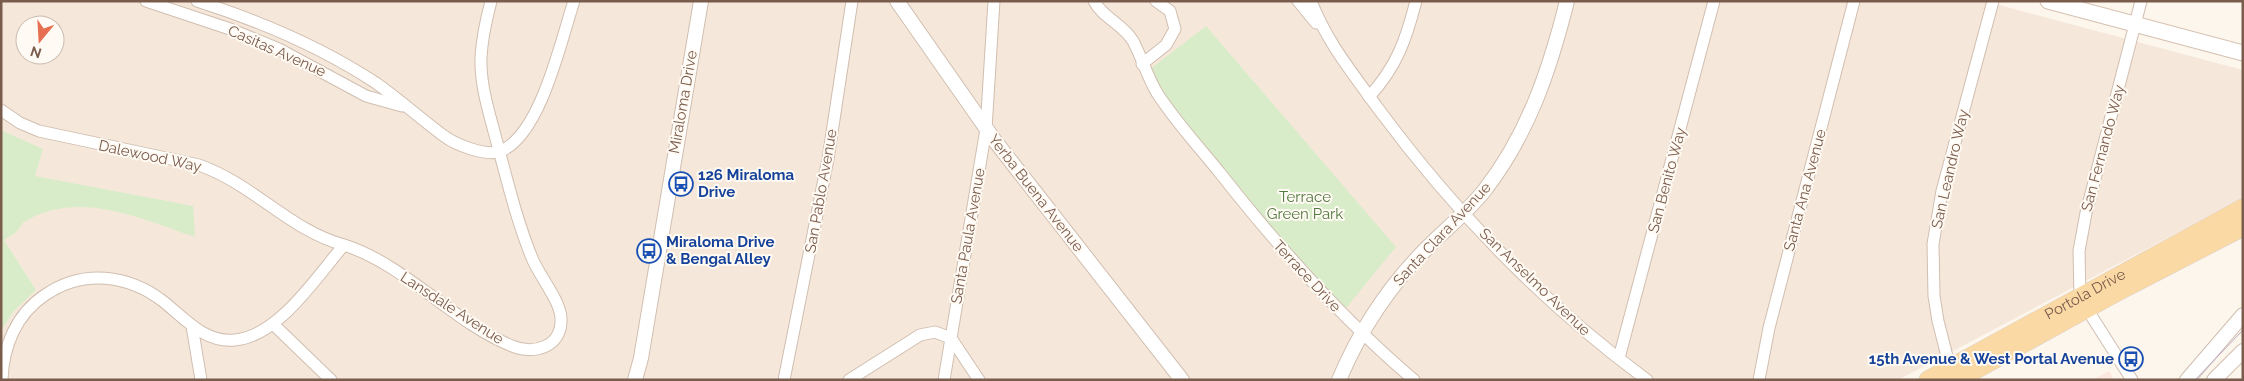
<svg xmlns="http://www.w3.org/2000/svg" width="2244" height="381" font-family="Raleway,sans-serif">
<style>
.residential{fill:#f5e8da;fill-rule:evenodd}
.commercial{fill:#fde8e0}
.green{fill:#d8ecc9}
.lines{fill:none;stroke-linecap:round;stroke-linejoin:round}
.minor-casing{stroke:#d1beb0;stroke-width:13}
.tertiary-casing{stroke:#d1beb0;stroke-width:16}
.secondary-casing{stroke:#d6c0b0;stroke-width:17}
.primary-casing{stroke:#dad1cd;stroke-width:19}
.minor{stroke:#fff;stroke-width:11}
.tertiary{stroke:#fff;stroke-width:14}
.secondary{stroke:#fff;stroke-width:15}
.primary{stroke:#fbd9a5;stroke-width:18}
.tram{stroke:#b9a8c9;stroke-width:1}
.labels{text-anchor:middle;stroke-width:4;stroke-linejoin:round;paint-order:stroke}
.street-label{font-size:15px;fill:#7a5c4d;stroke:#fffaf3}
.transit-label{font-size:15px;font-weight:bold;fill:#164399;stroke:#fffaf3;text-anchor:start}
.park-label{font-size:15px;fill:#537a41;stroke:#fffaf3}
</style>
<rect width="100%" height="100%" fill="#fdf6ec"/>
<!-- residential -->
<path class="residential" d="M 1,1 L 1984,1 L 2243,70 L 2243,198 L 1898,380 L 1,380 L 3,327 L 13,312 L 36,290 L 4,240 L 42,150 L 1,130 ZM 25,25 L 55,25 L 55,55 L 25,55 Z"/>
<!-- commercial -->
<polygon class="commercial" points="2109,371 2114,380 2092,380"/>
<!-- green -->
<g class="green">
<polygon points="1206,26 1396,247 1346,308 1274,235 1182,120 1149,70"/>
<path d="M 1,130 L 43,149 L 35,176 L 193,206 L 195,237 C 141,219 82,190 27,220 C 21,223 21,227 17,231 C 14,235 8,237 4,240 L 36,290 L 13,312 L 1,331 Z"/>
</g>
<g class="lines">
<!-- minor casing -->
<g class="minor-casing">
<g id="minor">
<polyline points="146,1 230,29 279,49 366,96 402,106"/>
<path d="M 197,1 C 260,21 321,47 376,83 C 400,100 421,119 444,136 C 456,145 487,157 501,151 C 541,134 561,40 574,1"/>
<path d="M 1094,1 C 1103,18 1123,24 1133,41 C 1142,58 1147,76 1157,93 C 1175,121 1199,147 1220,173 C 1279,248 1341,318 1414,380"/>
<polyline points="1298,1 1316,23"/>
<path d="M 1311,1 C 1327,42 1351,71 1377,107 C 1453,210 1544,304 1647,380"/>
<polyline points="1142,64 1166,45 1175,29 1170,11 1156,1"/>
<path d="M 1369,97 C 1397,66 1406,40 1416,1"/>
<path d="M 1,110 L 20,123 L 39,131 L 199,165 C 255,185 289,230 344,245"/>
<polyline points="2080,297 2079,251 2086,213 2141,1"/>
<polyline points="2087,309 2132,380"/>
<polyline points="274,325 331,380"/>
<polyline points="192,326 201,380"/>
<polyline points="1619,358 1714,1"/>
<polyline points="1950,368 1938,321 1934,296 1933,244 1942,191 1993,1"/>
<path d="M 2,380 C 3,347 16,314 45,295 C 83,269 128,274 164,302 C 185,319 205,343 235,340 C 279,336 317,276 344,245 C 406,265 451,321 512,346 C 534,355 562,347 561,319 C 561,301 539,276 532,258 C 516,219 507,179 496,139 C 489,112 480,85 481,57 C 482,38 486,20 491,1"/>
<polyline points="784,380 828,159 852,1"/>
<polyline points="849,380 920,335 935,332 951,338 979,380"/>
<polyline points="944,380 986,129 994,1"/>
<polyline points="1759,380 1769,328 1854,1"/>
</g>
</g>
<!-- tertiary casing -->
<g class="tertiary-casing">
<g id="tertiary">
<polyline points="897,1 995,141 1182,380"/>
<polyline points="635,380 641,358 701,1"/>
<path d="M 1339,380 C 1360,330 1389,286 1427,248 C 1446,229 1467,212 1484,191 C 1528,135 1550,69 1567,1"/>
<polyline points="2187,380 2243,315"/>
<polyline points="2214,380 2243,351"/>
</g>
</g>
<!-- secondary casing -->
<g class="secondary-casing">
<polyline id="secondary" points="2048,1 2243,53"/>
</g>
<!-- primary casing -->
<g class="primary-casing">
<g id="primary">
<path id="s1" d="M 1928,380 L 2243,208"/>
<polyline points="1957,380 2119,291 2243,227"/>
</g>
</g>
<!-- minor -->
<use href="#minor" class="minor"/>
<!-- tertiary -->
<use href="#tertiary" class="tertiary"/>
<!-- secondary -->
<use href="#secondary" class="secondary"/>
<!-- primary -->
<use href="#primary" class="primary"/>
<!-- tram -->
<polyline class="tram" points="2195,380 2243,330"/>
</g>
<!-- icons -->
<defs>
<g id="bus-ring" transform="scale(1.25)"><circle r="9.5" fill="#fffaf3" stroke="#1a4fb4" stroke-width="1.5"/><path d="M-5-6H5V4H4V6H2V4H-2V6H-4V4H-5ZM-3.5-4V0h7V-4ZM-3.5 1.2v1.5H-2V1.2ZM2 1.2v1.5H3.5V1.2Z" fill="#1a4fb4"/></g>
</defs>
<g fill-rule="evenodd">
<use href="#bus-ring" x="681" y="184"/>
<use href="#bus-ring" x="649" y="251"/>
<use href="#bus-ring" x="2131" y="359"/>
</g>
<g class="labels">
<!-- street labels -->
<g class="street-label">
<text transform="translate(277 51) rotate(24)" y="5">Casitas Avenue</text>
<text transform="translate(683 102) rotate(-80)" y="5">Miraloma Drive</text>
<text transform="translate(2103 148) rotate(-75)" y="5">San Fernando Way</text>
<text transform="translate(150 156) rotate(12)" y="5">Dalewood Way</text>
<text transform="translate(1950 169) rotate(-77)" y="5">San Leandro Way</text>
<text transform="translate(1667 180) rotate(-75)" y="5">San Benito Way</text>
<text transform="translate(1805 190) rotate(-75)" y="5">Santa Ana Avenue</text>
<text transform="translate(821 191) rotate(-80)" y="5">San Pablo Avenue</text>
<text transform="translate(1036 193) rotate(52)" y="5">Yerba Buena Avenue</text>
<text transform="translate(1442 234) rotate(-47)" y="5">Santa Clara Avenue</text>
<text transform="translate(968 236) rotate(-80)" y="5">Santa Paula Avenue</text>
<text transform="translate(1307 276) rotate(47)" y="5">Terrace Drive</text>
<text transform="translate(1535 282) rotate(44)" y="5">San Anselmo Avenue</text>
<text dy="5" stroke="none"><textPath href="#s1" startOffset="179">Portola Drive</textPath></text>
<text transform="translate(452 308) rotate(33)" y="5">Lansdale Avenue</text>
</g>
<!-- transit labels -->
<g class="transit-label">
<text x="698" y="180">126 Miraloma<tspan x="698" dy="17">Drive</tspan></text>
<text x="666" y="247">Miraloma Drive<tspan x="666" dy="17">&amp; Bengal Alley</tspan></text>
<text x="2114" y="364" text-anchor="end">15th Avenue &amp; West Portal Avenue</text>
</g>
<!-- park labels -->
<g class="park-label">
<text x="1305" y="202">Terrace<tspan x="1305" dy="17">Green Park</tspan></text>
</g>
</g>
<!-- border -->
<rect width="2244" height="381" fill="none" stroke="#7a5c4d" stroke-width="5"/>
<!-- north arrow -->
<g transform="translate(40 40) rotate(198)"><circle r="24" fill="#fffaf3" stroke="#cabbb1"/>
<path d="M0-4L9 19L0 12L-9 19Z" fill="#e76f51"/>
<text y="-8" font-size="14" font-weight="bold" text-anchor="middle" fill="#7a5c4d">N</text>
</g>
</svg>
